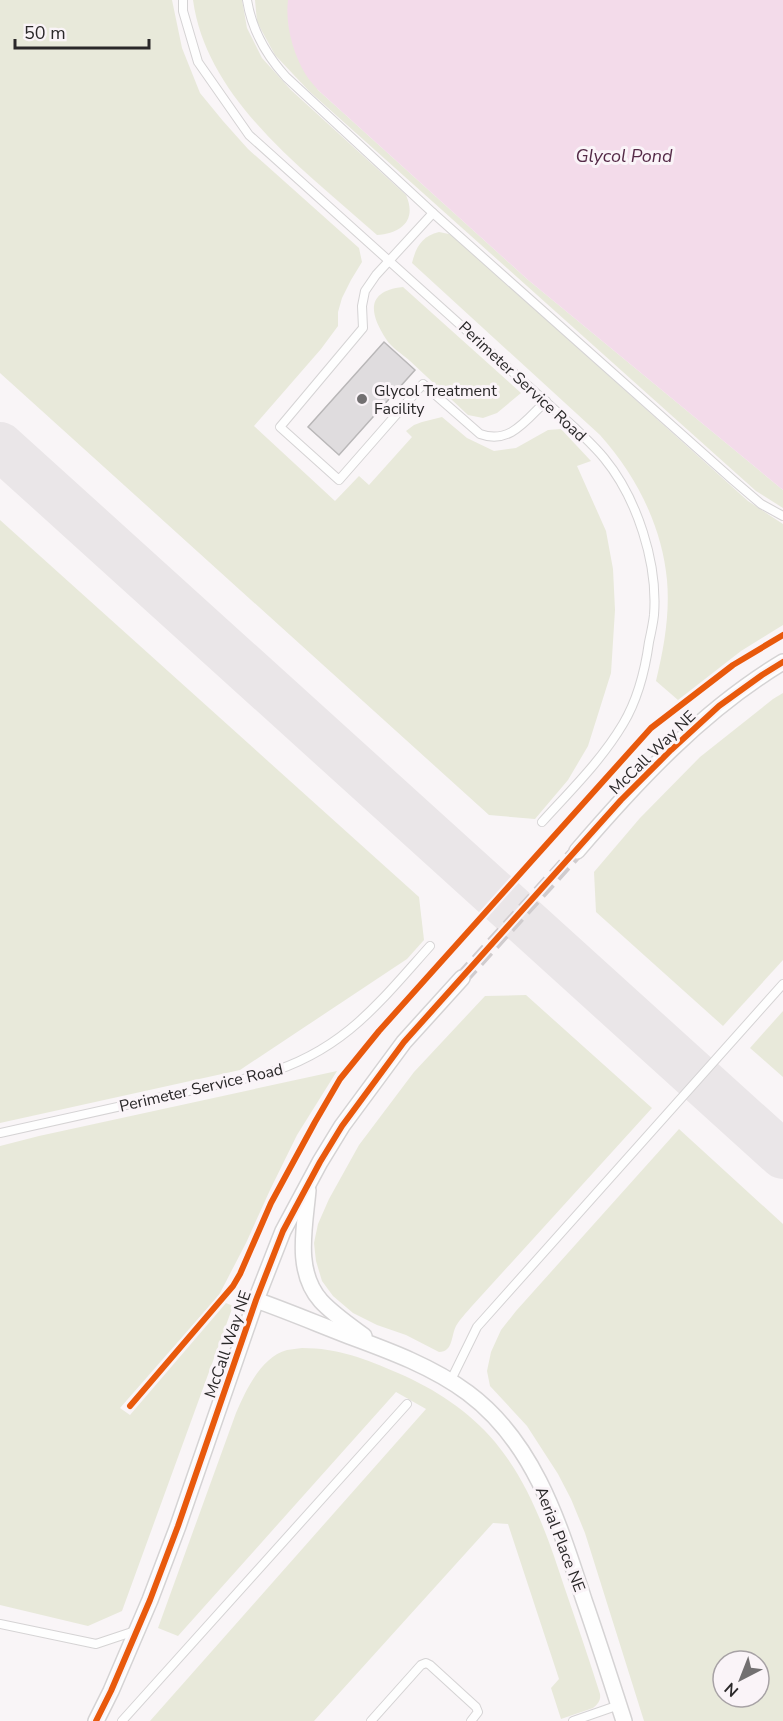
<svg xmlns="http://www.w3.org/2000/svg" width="783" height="1721" font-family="'Nunito Sans',sans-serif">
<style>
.green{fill:#e8e9da;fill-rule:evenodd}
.water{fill:#f3dbea}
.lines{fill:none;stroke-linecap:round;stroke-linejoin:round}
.taxiway{stroke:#eae6e8;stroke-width:48}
.building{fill:#dfdcde;stroke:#b9b7b8;stroke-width:1.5}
.street-tunnel{stroke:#d0ccce;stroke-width:15;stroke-dasharray:15 8;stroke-linecap:butt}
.lane-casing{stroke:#d5d3d4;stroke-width:10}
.street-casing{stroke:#d5d3d4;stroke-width:18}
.lane{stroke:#fefefe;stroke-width:8}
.street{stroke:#fefefe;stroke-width:15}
.cycleway-casing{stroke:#faf4f8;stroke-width:10}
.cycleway{stroke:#e8590c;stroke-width:6}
.poi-dot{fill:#727071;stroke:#faf4f8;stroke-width:2}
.labels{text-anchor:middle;stroke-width:6;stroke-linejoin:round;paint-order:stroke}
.street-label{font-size:16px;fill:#2a2829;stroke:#faf4f8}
.poi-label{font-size:16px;fill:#2a2829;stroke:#faf4f8;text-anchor:start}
.water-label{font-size:18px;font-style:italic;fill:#542a47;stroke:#faf4f8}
</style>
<rect width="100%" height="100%" fill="#f9f5f7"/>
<!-- green -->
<g class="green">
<polygon points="0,0 172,0 182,48 200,93 223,121 248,149 359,248 362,262 351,280 342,298 338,312 338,326 321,349 254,426 335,501 359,476 369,485 412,437 406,431 414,425 422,422 442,417 467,438 494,451 516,448 548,430 561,429 591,461 577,466 606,531 613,569 615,610 611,673 588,746 568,780 535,819 489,815 0,373"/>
<path d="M 193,0 L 242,0 L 247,28 L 262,58 L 291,90 L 406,195 C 417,220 402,233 377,235 C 306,171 207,101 193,0 Z"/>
<polygon points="255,0 288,0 289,28 318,90 527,279 783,490 783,508 756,491 309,91 275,55 257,22"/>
<path d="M 439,232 L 449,234 L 457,239 L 748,501 L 783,524 L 783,625 L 741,651 L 678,700 L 656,681 C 664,648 670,614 667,580 C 662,526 636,475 600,435 L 412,263 C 416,247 422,236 439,232 Z"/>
<path d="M 403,287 L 521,393 L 497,413 L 483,418 L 468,415 C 449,397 429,379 410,361 C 402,354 391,347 386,339 C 369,313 366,291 403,287 Z"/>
<polygon points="0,520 419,897 424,940 407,959 240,1070 0,1123"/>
<polygon points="783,693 783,960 723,1026 596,912 594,872 640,818 700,757 773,699"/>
<path d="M 526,995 L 652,1108 L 472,1306 C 467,1312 460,1319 456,1326 C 451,1336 453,1352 439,1352 L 406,1335 L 377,1325 L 353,1313 L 333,1296 L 322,1281 L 316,1261 L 314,1243 L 318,1224 L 329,1199 L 359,1145 L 414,1072 L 485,996 Z"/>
<polygon points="783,1011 783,1077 750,1048"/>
<polygon points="337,1071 297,1135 270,1190 246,1243 219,1295 120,1408 130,1415 226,1303 233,1306 122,1611 88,1626 0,1605 0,1146 39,1136"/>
<path d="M 679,1129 L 783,1224 L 783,1721 L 644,1721 L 585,1533 L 571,1499 L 558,1474 L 527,1426 L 490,1386 L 487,1371 L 491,1352 L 501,1330 L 516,1311 ZM 723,1661 L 759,1661 L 759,1697 L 723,1697 Z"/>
<path d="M 302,1348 C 338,1348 366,1359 398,1373 C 435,1389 469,1411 495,1442 C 530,1484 548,1537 565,1589 C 577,1624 589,1659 600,1694 C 601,1700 598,1704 593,1708 L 561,1719 L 551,1688 L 559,1679 L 508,1524 L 493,1523 L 314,1721 L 150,1721 L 426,1409 L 396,1392 L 178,1636 L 158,1628 L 236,1413 C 246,1390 261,1357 287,1350 C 292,1349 297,1349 302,1348 Z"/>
</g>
<!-- water -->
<path class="water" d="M 288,0 L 783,0 L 783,490 L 527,279 L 318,90 C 314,85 309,80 306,75 C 293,54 285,24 288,0 Z"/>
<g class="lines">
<!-- taxiway -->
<polyline class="taxiway" points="0,446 783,1155"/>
</g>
<!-- building -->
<polygon class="building" points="384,342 415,370 339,455 308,427"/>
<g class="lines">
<!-- street-tunnel -->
<polyline class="street-tunnel" points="462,978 577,851"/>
<!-- lane casing -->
<g class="lane-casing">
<g id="lane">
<path d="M 183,0 L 183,11 L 198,62 L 249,135 L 575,428 C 585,438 595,447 604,458 C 637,498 658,563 654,615 C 653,624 651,633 649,642 C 645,671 638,699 623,724 C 601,761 570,791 542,822"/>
<path d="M 247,0 C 252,31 266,55 286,77 L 433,213 L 733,480 L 761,504 L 783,516"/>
<path d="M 433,213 L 376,275 L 365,291 L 362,306 L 363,328 L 280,427 L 339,480 L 423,384 L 480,434 C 510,445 526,420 546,401"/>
<path d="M 0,1133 L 265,1074 C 343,1051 378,1004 430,946"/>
<polyline points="450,1382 477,1327 783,984"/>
<polyline points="0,1624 96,1644 135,1631"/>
<polyline points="122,1721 407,1404"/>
<polyline points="371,1721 421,1665 426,1663 430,1665 476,1707 478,1712 471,1721"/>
<polyline points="573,1721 619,1705"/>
</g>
</g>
<!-- street casing -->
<g class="street-casing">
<g id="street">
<path d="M 577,851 C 638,780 703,710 783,662"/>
<path d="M 308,1190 C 305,1226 294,1271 321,1301 C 333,1314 349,1325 364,1336"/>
<path d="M 256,1300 C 287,1311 318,1324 349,1336 C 390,1351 433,1367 468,1393 C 535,1443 559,1524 584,1600 C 598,1640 611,1681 624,1721"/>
<polyline points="96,1721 111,1691 150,1600 178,1526 256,1300 283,1231 320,1162 342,1126 404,1042 462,978"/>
</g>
</g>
<!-- lane -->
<use href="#lane" class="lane"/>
<!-- street -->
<use href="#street" class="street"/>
<!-- cycleway casing -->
<g class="cycleway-casing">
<g id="cycleway">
<polyline points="130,1406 233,1286 240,1274 271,1203 315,1122 340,1079 379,1031 651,728 733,665 783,635"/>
<polyline points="96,1721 111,1691 150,1600 178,1526 256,1300 283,1231 320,1162 342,1126 404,1042 621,800 671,750 719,706 762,675 783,662"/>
</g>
</g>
<!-- cycleway -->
<use href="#cycleway" class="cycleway"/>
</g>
<!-- markers -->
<circle class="poi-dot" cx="362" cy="399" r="6"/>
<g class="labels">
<!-- street labels -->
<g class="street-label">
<text transform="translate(523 381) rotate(43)" y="6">Perimeter Service Road</text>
<text transform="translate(652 752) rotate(-44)" y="6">McCall Way NE</text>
<text transform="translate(201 1087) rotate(-13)" y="6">Perimeter Service Road</text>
<text transform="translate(227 1344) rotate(-71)" y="6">McCall Way NE</text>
<text transform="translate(561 1539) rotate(69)" y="6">Aerial Place NE</text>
</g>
<!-- poi labels -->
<g class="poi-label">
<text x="374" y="396">Glycol Treatment<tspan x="374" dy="18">Facility</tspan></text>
</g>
<!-- water labels -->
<g class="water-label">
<text x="624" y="162">Glycol Pond</text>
</g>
</g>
<!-- north arrow -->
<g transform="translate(741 1679) rotate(222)"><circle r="28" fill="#faf4f8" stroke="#a7a2a5" stroke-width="1.5"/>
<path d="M0-4.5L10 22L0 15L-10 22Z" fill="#727071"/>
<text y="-9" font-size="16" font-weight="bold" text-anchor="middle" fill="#2a2829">N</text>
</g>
<!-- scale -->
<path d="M15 39v9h134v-9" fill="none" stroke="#2a2829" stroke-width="3"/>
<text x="24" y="39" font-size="18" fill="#2a2829" stroke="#faf4f8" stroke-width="4.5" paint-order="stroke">50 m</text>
</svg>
